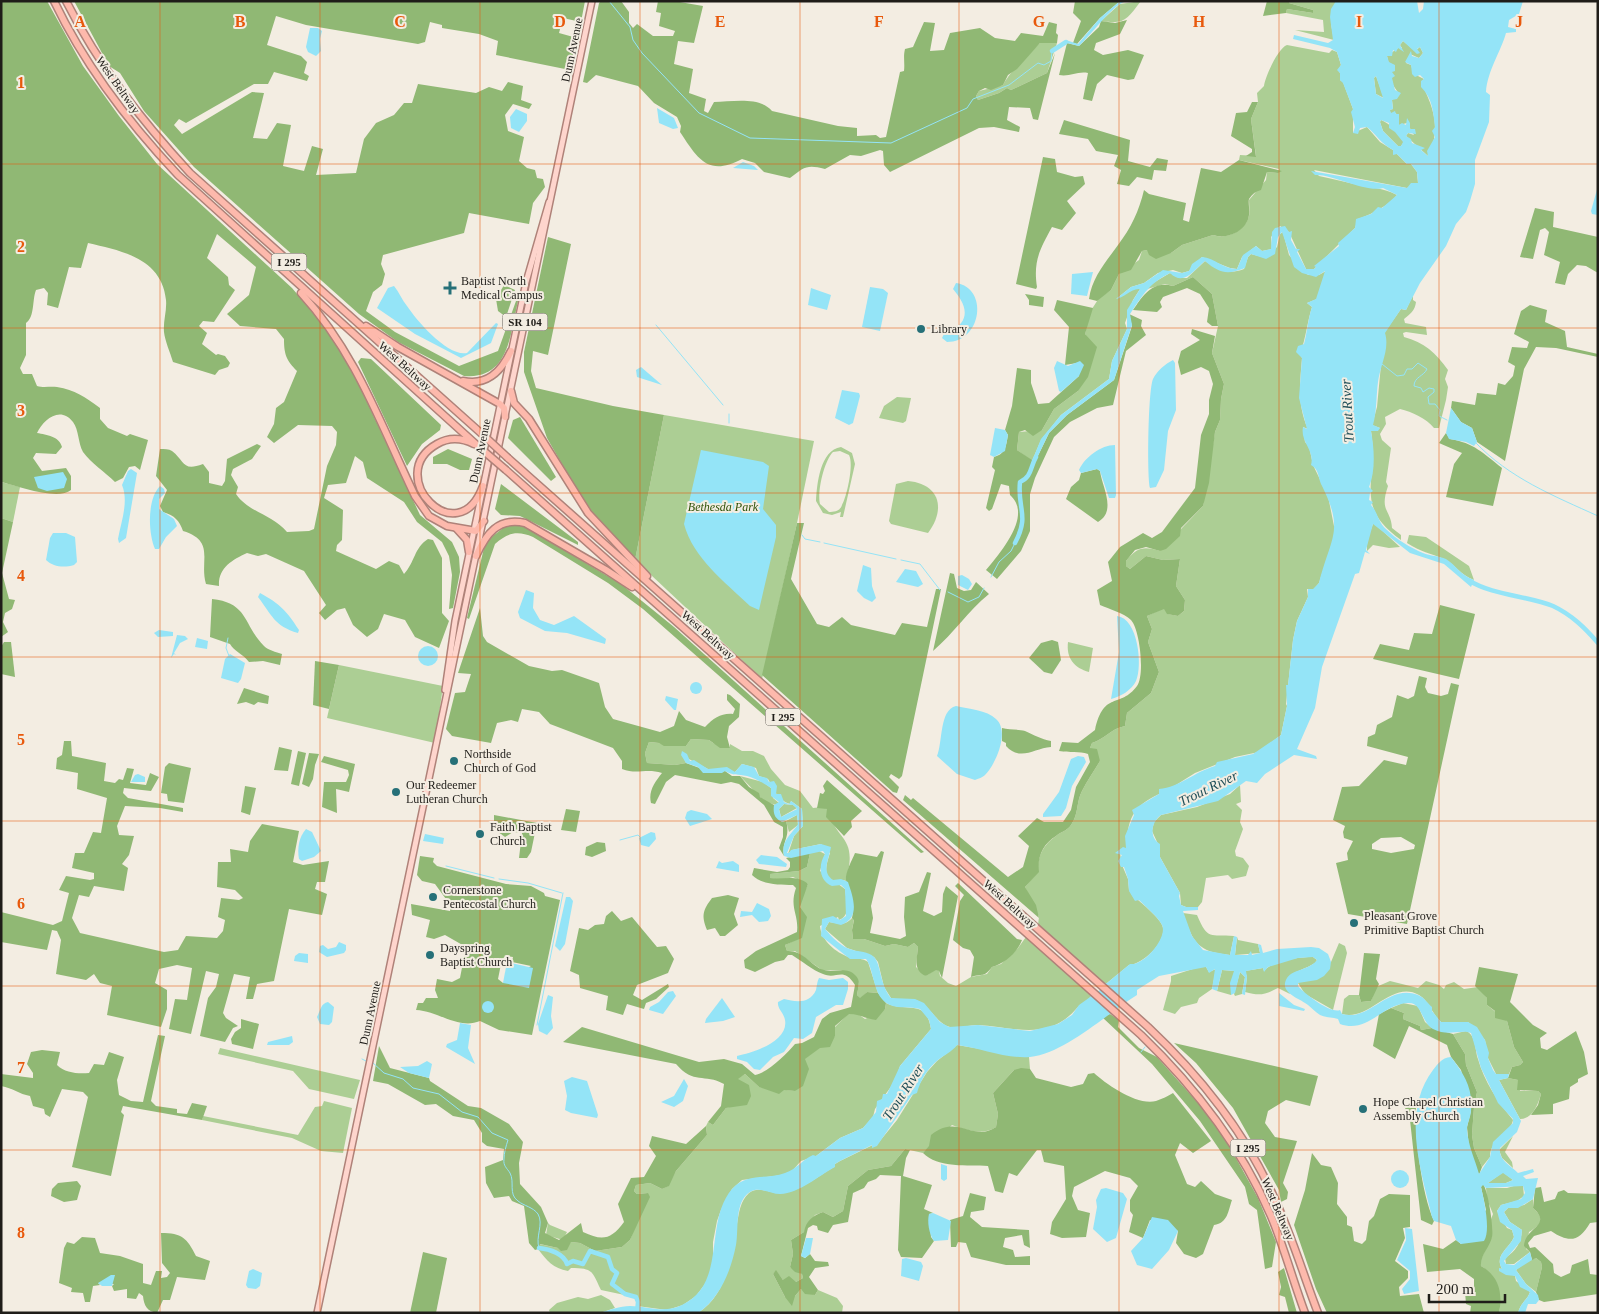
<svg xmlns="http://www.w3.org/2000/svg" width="1599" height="1314" font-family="Georgia,serif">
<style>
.green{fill:#acce94;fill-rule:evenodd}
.forest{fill:#90b874;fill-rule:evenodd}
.water{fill:#94e4f7;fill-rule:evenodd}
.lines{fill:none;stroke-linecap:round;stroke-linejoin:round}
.stream{stroke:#94e4f7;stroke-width:1}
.river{stroke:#94e4f7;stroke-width:4.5}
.major-casing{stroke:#af8279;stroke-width:8}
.highway-casing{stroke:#af8279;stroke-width:9}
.major{stroke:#fed5cd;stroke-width:5}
.highway{stroke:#fdb9ac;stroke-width:6}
.highway-bridge-casing{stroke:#af8279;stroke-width:9;stroke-linecap:butt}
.highway-bridge{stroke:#fdb9ac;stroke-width:6}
.grid{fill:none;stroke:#e8590c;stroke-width:1;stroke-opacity:0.55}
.poi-dot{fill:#267078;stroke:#f3ede2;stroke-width:2}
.labels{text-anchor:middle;stroke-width:4;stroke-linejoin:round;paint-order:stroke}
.shield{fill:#f3ede2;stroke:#5f5b55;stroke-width:1}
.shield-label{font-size:11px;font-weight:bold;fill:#1f1d19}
.street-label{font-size:12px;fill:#1f1d19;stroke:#f3ede2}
.poi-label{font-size:12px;fill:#1f1d19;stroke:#f3ede2;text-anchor:start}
.park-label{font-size:12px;font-style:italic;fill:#2e5209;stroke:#f3ede2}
.water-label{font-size:14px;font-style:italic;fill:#1e4d57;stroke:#f3ede2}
.grid-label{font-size:16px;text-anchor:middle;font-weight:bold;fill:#e8590c;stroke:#f3ede2;stroke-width:4;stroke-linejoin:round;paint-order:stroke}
</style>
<rect width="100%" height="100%" fill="#f3ede2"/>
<!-- green -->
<g class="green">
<path d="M 1141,1 C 1127,19 1125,25 1101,21 L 1120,4 Z"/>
<polygon points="1290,1 1336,1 1331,24 1334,40 1295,30 1324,32 1323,20 1286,13 1287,9 1313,13 1313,10 1289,3"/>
<path d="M 1403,41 L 1415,51 L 1420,47 L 1423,53 L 1419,58 L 1410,54 L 1406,63 L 1411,65 L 1414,74 L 1424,79 L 1421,82 C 1430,101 1438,118 1434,139 C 1433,146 1427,151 1428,156 L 1406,136 L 1408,133 L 1414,135 L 1407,123 L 1399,125 L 1396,113 L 1391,114 L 1389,110 L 1393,109 L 1392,100 L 1399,94 L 1393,85 L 1387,56 L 1398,48 L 1402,48 L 1400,45 Z"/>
<path d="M 1040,43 L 1057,43 L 1047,73 L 1011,90 L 1007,88 L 999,93 L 978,100 L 976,96 L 979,91 L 1003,85 C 1009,73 1030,52 1040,43 Z"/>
<path d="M 1287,45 L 1329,53 L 1332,50 L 1337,52 L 1341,65 L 1338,70 L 1340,73 L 1340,80 L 1343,82 L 1353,109 L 1353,133 L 1367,127 L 1380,142 L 1393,150 L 1407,164 L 1411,164 L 1417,172 L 1418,183 L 1407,188 L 1314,170 L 1319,176 C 1333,179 1345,182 1359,185 C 1374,189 1382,187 1397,195 C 1390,205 1370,215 1358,219 L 1355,228 L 1314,269 L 1306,269 L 1289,232 L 1280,226 L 1271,237 L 1272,249 L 1262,251 L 1256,246 L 1242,257 L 1237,269 L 1230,268 L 1202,257 L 1189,271 L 1182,273 L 1173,270 L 1158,273 L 1144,283 L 1131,287 L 1116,299 L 1133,289 L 1140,289 L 1133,300 L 1125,323 L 1127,329 L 1112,361 L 1109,379 L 1061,415 L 1041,440 L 1032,461 L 1017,450 L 1019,432 L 1042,430 L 1054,409 L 1078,391 L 1088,339 L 1085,334 L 1090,312 L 1099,298 L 1111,290 L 1119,274 L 1139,260 L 1142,251 L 1147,250 L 1171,253 L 1182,245 L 1213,235 C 1226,240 1245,231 1249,216 C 1250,211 1249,205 1249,200 L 1266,180 L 1267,172 L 1278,173 L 1279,169 L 1239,160 L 1240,155 L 1256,156 L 1251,119 L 1258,102 L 1257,93 L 1264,86 C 1265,77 1278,48 1287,45 Z"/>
<polygon points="1376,76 1384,98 1376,94 1374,78"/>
<path d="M 1381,120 C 1391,124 1397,133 1404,142 L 1401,146 L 1398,146 L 1383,131 L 1380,122 Z"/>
<path d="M 1283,232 L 1289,255 L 1308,275 L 1319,275 L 1326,271 L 1317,299 L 1307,303 L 1312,307 C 1307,323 1306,338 1300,354 L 1302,358 C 1300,383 1297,405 1308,429 L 1303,427 L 1305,442 L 1309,446 L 1313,465 L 1328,496 L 1334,526 L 1336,527 L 1335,534 L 1319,583 L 1313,590 L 1307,589 L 1308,597 L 1297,621 L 1293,640 L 1286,704 L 1287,706 L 1281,735 L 1259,752 L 1235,757 L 1195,773 L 1168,790 L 1160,790 L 1159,794 C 1131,807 1128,820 1126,849 L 1120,853 L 1122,865 L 1128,879 L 1129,890 L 1134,898 L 1138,900 C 1144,905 1159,918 1162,925 C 1169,939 1144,964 1129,965 L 1107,983 L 1103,983 L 1038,925 L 1039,917 L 1025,887 L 1038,872 C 1037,857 1043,845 1056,836 C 1062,831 1067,831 1071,825 C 1079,814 1076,802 1082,791 C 1087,781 1094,771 1100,761 L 1090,748 L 1092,743 C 1105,739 1110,729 1125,726 L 1127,713 L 1151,693 L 1159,672 L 1148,642 L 1152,629 L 1147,616 L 1164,608 L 1168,614 L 1178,616 L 1184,611 L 1185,600 L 1176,586 L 1180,559 L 1163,560 L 1146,556 L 1130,569 L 1126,566 L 1126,561 C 1137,547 1144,546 1160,551 L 1203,506 L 1215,432 L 1220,420 L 1221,399 L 1224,384 L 1212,353 L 1218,326 L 1212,294 L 1193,277 L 1173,286 L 1165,284 L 1147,289 L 1148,286 L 1170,273 L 1179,278 L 1187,278 L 1205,261 C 1219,270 1228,275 1244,269 L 1248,257 L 1251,254 L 1266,258 L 1277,247 L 1280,234 Z"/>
<path d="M 1413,295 L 1413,300 L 1416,302 C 1415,311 1410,314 1404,319 L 1405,323 L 1426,327 L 1427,335 L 1406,332 L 1403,333 L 1404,337 C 1424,342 1436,353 1448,370 L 1445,379 L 1448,387 L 1446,400 L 1439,428 L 1434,428 C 1426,418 1412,412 1400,409 L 1385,417 L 1386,424 L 1380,434 L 1382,440 L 1391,448 L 1386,482 L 1388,486 C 1379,512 1391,509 1392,528 L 1401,535 L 1401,540 C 1352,505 1379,482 1371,431 L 1380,428 L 1372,425 L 1377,407 L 1384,333 L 1401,309 L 1406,310 Z"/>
<polygon points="897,397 911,398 906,421 903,423 879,418 884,406"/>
<polygon points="664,415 814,441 797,523 762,679 635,560"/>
<path d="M 841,447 L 852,453 L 855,464 L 843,517 L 840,517 L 841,512 L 832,515 L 823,513 L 816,501 C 817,484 820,450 841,447 ZM 840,451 L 849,455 C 854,464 847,496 842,505 C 840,511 835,512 829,512 L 820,504 C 817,492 824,461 833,452 Z"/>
<path d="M 908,481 C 940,484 946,509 928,533 L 891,524 L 889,521 L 896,484 Z"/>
<polygon points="1,482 20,487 13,522 1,518"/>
<polygon points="1373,524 1375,524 1400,547 1389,548 1373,545 1367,551 1367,540"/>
<path d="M 1409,535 L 1426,537 L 1469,566 L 1474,580 C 1460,575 1455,564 1444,559 C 1430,553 1421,552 1407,543 Z"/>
<path d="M 1068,642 L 1093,648 L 1089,672 C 1074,668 1066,658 1068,642 Z"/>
<polygon points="339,665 443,686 435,743 327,718"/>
<path d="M 691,739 L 709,740 L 713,743 L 730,748 L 730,744 L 742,751 L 753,751 L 764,756 L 771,769 L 785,785 L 800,791 L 813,808 L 823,807 L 827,809 C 838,844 858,835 846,881 C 841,879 838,881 833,880 C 821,879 828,859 830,853 L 821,844 L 792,850 L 788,854 L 794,836 L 803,826 L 802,809 L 791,801 L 790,804 C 777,800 774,789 768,779 L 759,776 L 756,768 L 742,764 L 735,772 L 708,769 L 683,756 L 686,763 L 675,765 L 647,763 L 645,753 L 649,742 L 686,746 Z"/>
<polygon points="740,776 763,782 771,788 773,798 779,803 776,805 766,802 760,797"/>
<polygon points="1240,785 1241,802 1236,804 1242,810 1240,822 1243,829 1235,851 1236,856 1243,858 1249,866 1246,876 1232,879 1228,875 1206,878 1202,902 1198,907 1186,907 1181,905 1180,893 1160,857 1158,844 1152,831 1154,822 1161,815 1197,807 1230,794"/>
<polygon points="784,804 793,805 797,808 781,817 779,809"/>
<polygon points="797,815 798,825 789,832 786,821"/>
<path d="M 819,851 L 825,854 L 820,871 L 845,889 C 846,900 852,915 839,920 L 838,917 L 820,926 C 821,940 836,953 849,957 C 856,959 863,958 868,962 L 878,993 L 867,992 L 860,999 L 857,995 L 859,983 L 841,970 L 822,970 L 795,951 L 787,951 L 785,945 L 802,937 L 800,902 L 808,884 L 793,877 L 782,880 L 769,878 L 770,874 L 799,871 L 807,867 L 810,853 Z"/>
<path d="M 1183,913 L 1197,915 C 1208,941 1210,934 1234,936 L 1230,955 C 1198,952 1193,943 1183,913 Z"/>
<path d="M 852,918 L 854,919 L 852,930 L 853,939 L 864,939 L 885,946 L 894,944 L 908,947 L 914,943 L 918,947 L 916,967 L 926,976 L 936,969 L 939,971 L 940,976 L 948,983 L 956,986 L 971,977 L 987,974 L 992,967 L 1001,964 L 1018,948 L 1026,937 L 1092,995 C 1088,1001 1082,1003 1077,1008 C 1048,1042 1015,1027 977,1025 C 968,1025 958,1029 950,1027 C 937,1024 931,1007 918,1001 C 910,997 900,1001 891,998 L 884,987 L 878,962 L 874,957 L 847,948 L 825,929 L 829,922 C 838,923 844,927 852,918 Z"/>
<polygon points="1237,937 1238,940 1258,944 1260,953 1235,955"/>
<polygon points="1339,943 1345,946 1347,953 1333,1010 1305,994 1298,983 1331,962"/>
<path d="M 1313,957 L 1317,960 L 1315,963 C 1301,972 1279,973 1290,994 L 1278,988 C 1264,995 1260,996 1245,992 L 1247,977 L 1245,971 L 1263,968 L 1264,971 C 1273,960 1299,957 1313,957 Z"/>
<polygon points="1199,967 1206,967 1209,972 1216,969 1212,989 1199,998 1197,1003 1181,1007 1175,1014 1163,1010 1171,981 1171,976"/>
<polygon points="1222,970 1235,971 1231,995 1217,991"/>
<polygon points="1240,972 1245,977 1242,994 1235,996 1234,994"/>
<path d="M 1390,981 L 1418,988 L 1426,981 L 1439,985 L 1444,989 L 1446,985 L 1454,982 L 1464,989 L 1478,987 L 1487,998 L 1487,1005 L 1507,1021 L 1514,1047 L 1523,1062 L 1520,1065 L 1512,1067 L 1509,1074 L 1496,1074 L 1488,1058 L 1485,1040 L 1468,1022 L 1441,1022 C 1432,1014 1430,1002 1419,995 C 1392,979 1369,1022 1342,1014 L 1344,999 L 1349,995 L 1359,995 L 1361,1002 L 1371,1001 L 1376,987 Z"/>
<path d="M 886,1003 C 907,1013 926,998 931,1029 L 900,1066 L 895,1081 L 875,1109 L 873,1117 L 863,1128 L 840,1138 L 816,1156 L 801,1161 L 792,1171 L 783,1175 L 742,1180 L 732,1189 L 721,1210 L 717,1221 L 713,1242 L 713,1261 L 708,1280 L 696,1296 L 683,1305 L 667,1310 L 637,1306 L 637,1302 L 634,1297 L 601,1290 C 592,1272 594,1268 571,1268 L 568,1271 C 553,1268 547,1261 538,1249 L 539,1244 L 558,1248 L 571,1242 L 580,1243 L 595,1251 L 622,1247 L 630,1240 L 648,1193 L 637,1194 L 634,1191 L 636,1185 L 650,1183 L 662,1189 L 668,1186 L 676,1171 L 707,1135 L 706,1126 L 708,1122 L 713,1125 L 726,1108 L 733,1106 L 738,1078 L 745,1074 L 759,1087 L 795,1091 L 804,1059 L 835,1036 L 835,1027 L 848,1014 L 858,1014 L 865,1019 L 885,1009 Z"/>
<polygon points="1403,1003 1418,1006 1425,1022 1432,1028 1421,1030 1420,1026 1403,1019 1404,1013 1391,1008"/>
<path d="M 1466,1031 C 1476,1035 1475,1050 1478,1059 C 1484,1081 1498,1102 1513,1120 C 1510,1135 1490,1139 1490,1157 L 1482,1167 L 1474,1148 L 1472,1135 L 1474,1107 L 1477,1092 L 1466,1065 L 1465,1054 L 1453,1034 Z"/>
<path d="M 957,1045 L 1029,1057 L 1030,1069 L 1014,1070 L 993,1093 L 998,1114 L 996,1127 C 983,1136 966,1130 952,1125 L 923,1153 L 905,1149 L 891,1166 L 868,1170 L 848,1186 L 843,1211 L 833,1217 L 823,1212 L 815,1215 L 804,1232 L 791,1240 L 793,1254 L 790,1267 L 802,1274 L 803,1278 L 796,1282 L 783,1280 L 776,1271 L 773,1274 L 785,1297 L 795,1296 L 801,1289 L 815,1295 L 818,1290 L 837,1298 L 843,1306 L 842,1313 L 698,1313 C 728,1293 731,1257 737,1224 C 739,1213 740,1201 749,1193 C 759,1185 773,1195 783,1193 C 802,1190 818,1176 834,1167 L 835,1164 L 840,1161 L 879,1142 L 897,1120 L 927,1072 L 937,1061 Z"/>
<polygon points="220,1048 360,1080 354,1099 309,1089 293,1071 218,1054"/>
<path d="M 1508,1078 L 1518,1080 L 1520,1091 L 1538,1091 L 1541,1094 C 1538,1104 1533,1119 1520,1119 L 1499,1080 Z"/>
<polygon points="324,1101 352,1108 343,1153 321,1151 292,1138 202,1120 203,1116 298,1135 315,1107 322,1106"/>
<polygon points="1513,1136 1505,1152 1512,1162 1513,1168 1502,1158 1499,1150"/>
<polygon points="1503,1172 1513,1180 1506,1183 1488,1183"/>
<path d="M 1517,1185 L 1523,1186 L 1524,1196 L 1517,1201 L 1501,1205 L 1497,1211 L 1507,1228 L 1512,1230 L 1514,1237 C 1509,1249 1494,1255 1502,1269 L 1499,1268 L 1515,1276 L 1516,1281 L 1530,1292 C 1528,1299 1521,1302 1518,1313 L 1499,1313 C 1502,1298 1494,1273 1481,1266 L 1480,1261 L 1492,1236 L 1490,1222 L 1493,1214 L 1487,1199 L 1486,1188 L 1507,1188 Z"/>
<path d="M 1533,1199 L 1533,1208 C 1546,1220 1541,1224 1529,1232 L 1526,1249 L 1530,1252 L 1514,1264 L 1506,1264 L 1505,1258 C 1516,1251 1521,1243 1522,1230 L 1510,1222 L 1504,1212 L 1508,1208 L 1524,1205 Z"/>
<polygon points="548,1223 550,1225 567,1232 563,1240 546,1235"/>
<polygon points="1536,1258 1541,1262 1542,1267 1536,1292 1526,1284 1516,1270 1528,1260"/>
<polygon points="601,1295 610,1300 615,1308 600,1313 550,1313 549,1310 557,1303 578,1297 588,1299"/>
</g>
<!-- forest -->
<g class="forest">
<path d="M 1,1 L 47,1 L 83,66 L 119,116 L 157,164 L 292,288 L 326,328 L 353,372 L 420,515 L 452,542 L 459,557 L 460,572 L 453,608 L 449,609 L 452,575 L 449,556 L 442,542 L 417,522 L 404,502 L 367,478 L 363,462 L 355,456 L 346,483 L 328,485 L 324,498 L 343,510 L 342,540 L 337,545 L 336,551 L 376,569 L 389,561 L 399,565 L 404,574 C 415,562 414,548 428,539 L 433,540 L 442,558 L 442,613 L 449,621 L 439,648 L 415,637 L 405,620 L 384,614 L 378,629 L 367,637 L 353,625 L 345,608 L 337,610 L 325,620 L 319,613 L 326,605 L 304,571 L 266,554 L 258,556 L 247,553 C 232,560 218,568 219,586 L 206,584 C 199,561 216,541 183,531 C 179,520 175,516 163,512 L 160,506 L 167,490 L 156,476 L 160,449 C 164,449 169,449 172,451 C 185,461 182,472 203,464 L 209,472 L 209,483 L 222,486 L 225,481 L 227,459 L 257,444 L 261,446 L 252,459 L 233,469 L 231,475 L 238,487 L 236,494 C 248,512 273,515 287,532 L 309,531 L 314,529 L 327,466 L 336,445 L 337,432 L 332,426 L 298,425 L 274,443 L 267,437 L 274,424 L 276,408 L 284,402 L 297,371 C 286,360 284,354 284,339 L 276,329 L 240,326 L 227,314 L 249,295 L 256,267 L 217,234 L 207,258 L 228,277 L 229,285 L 235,290 L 214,322 L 203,321 L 199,326 L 207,333 L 202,344 L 216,355 L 218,354 L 225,356 L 230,363 L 228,367 L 219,370 L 215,375 L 173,362 C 170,352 165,341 164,332 C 163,321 167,311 166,300 C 162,259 123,251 88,243 L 81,268 L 69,267 L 58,308 L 47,305 L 48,293 L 44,288 L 36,290 C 32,300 35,317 26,323 L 26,355 L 20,368 L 23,374 L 32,374 L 37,386 C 44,388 50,386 57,387 C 75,390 85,397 100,408 L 100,419 L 108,428 L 127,436 L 130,434 L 148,440 L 140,470 L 135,466 L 129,467 L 123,478 L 115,482 C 105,472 91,463 83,452 C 78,443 79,430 73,422 C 60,405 43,420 37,433 C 47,435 59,436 62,447 L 56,454 L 36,453 L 33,458 L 42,471 L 66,468 L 71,476 L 71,490 C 58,501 17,486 1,482 Z"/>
<path d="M 74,1 L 585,1 L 581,22 L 563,18 L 559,33 L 577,38 L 570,70 L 496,55 L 498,41 L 479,34 L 442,28 L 442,25 L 430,22 L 425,42 L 418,44 L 306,25 L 276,16 L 267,45 L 301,56 L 307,62 L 304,73 L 309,76 L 307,81 L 274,72 L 268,84 L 254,84 L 186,123 L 179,119 L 174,125 L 182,134 L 252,92 L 264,93 L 253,138 L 267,139 L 277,123 L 291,125 L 283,166 L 304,171 L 312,146 L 323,149 L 316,175 L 356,173 L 364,139 L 376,123 L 394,115 L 404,103 L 412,103 L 418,84 L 476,93 L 489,87 L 502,91 L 508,82 L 523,86 L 521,100 L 532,104 L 529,109 L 513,104 L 505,115 L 508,131 L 524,137 L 519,161 L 527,168 L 535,170 L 537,178 L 543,179 L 545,187 L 533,203 L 529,224 L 469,213 L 464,233 L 383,255 L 381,264 L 385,274 L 382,285 L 373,292 L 366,311 L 395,332 L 459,366 L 498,351 L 516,301 L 518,301 C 510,335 509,380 464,376 L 398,342 L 359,314 L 194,167 L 144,111 L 120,73 L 109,66 Z"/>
<path d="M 601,1 L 621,1 L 629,12 L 629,23 L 633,28 L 637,24 L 653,36 L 673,36 L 675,31 L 659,26 L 661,13 L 656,12 L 658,1 L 674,1 L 703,6 L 694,43 L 678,41 L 674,64 L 693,69 L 689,93 L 706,99 L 704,111 L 708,113 L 714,102 C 731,102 760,96 772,111 L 838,126 L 857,128 L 857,136 L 876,135 L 880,138 L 886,137 L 900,72 L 904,71 C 905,63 903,57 905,49 L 913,47 L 924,22 L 935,23 L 930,51 L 944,50 L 950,33 L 980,28 L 995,38 L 1015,41 L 1021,33 L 1043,36 L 1049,22 L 1057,24 L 1056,33 L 1058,35 L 1057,43 L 1040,43 L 1017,69 L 1008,75 L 1003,85 L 991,90 L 985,88 L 979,91 L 976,96 L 978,100 L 999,93 L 1007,88 L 1011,90 L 1047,73 L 1055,53 L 1038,120 L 1033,119 L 1030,108 L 1009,107 L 1007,120 L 1020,127 L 1019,132 L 994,127 L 979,128 L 890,172 L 884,165 L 883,151 L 880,150 L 861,156 L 850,155 L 825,169 C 807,164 804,167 790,178 L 764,172 L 755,163 L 742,159 C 708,177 698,159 680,132 L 681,126 L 677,117 L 654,103 L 638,86 L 596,75 L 587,83 L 583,82 L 599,3 Z"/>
<polygon points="1075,1 1120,1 1100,18 1077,44 1073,43 1081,21 1073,13"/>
<polygon points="1267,1 1290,1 1289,3 1313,10 1313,13 1287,9 1286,13 1263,16"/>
<path d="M 1127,20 L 1120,34 L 1096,43 L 1094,50 L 1103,55 L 1128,50 L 1144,55 L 1134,79 L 1128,80 L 1107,75 L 1097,84 L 1092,101 L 1083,99 L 1088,73 C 1077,71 1070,77 1059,75 L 1067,43 L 1079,46 L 1099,27 L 1101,21 L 1115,23 Z"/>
<polygon points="1252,102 1258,102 1251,119 1256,157 1246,156 1252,152 1252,149 1231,136 1236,113 1247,112"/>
<polygon points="1064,120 1130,140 1128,161 1150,167 1157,158 1168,160 1166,171 1154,170 1152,180 1137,177 1129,186 1117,184 1121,170 1114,166 1118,155 1096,151 1088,139 1059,134"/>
<path d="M 1043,157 L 1055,159 L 1057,172 L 1075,177 L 1083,176 L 1085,184 L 1067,201 L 1076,213 L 1062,230 L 1052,227 C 1040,249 1033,261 1037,287 L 1036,289 L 1016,284 Z"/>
<path d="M 1239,160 L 1282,171 L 1278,173 L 1267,172 L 1261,190 C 1256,191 1252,194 1249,199 C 1248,203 1250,210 1249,215 C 1247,231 1227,240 1213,235 L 1182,245 L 1171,253 L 1156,259 L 1149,255 L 1147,250 L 1142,251 L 1131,270 L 1119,274 L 1111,290 L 1097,301 L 1089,299 C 1092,277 1106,262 1118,245 C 1131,228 1139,211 1144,190 L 1149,194 L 1186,203 L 1183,220 L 1189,222 L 1201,168 L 1221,172 Z"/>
<polygon points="1535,208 1554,212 1553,227 1598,237 1598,273 1586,266 1577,265 1568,274 1565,285 1555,283 1560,262 1544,255 1549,232 1545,228 1540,230 1533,259 1520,257"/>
<polygon points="548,237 571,244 548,355 533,351 531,371 536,388 613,406 664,415 635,560 599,523 576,489 547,438 524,372 524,352"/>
<path d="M 1193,277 L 1212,294 L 1218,326 L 1212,326 L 1207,322 L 1209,308 L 1200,294 L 1187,288 L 1163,297 L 1160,302 L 1162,307 L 1157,312 L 1133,310 C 1143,295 1153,280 1173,286 Z"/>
<polygon points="504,285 515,290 506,317 498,311 496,299"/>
<polygon points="1025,294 1044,297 1043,307 1029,305 1029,300"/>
<path d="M 1057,300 L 1093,308 L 1085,334 L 1097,347 L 1088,377 L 1078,391 L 1054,409 L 1042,430 L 1033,436 L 1025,430 L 1019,432 L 1017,450 L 1035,462 L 1049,433 L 1067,415 L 1114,380 L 1132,326 L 1129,314 L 1142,320 L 1141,326 L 1146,335 L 1126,351 L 1113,405 L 1097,408 L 1070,422 L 1054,437 L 1035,478 L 1030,494 L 1030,531 L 1021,551 L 997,579 L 986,570 C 1001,552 1033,515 1010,495 L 1009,486 L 1001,484 L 992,509 L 989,511 L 986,508 L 995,470 L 992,467 L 994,457 C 1006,454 1006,445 1008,435 L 1005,430 L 1012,406 L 1017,368 L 1031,370 L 1031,383 L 1038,404 L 1049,403 L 1079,376 L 1077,363 L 1065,365 L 1069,327 L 1054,310 Z"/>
<polygon points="1530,305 1547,310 1545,322 1565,331 1567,347 1598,354 1598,357 1556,348 1536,347 1524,369 1505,461 1477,442 1472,428 1461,422 1451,408 1452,401 1475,405 1477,393 1496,395 1498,383 1505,385 1513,376 1515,366 1508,362 1512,347 1527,348 1529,342 1514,334 1521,311"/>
<path d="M 1192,329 L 1215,336 L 1212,353 L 1224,384 L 1221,399 L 1220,420 L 1215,432 L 1209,483 L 1203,506 L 1181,528 L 1180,536 L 1166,549 L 1160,551 L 1146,547 L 1135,550 L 1126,561 L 1126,566 L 1130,569 L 1146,556 L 1163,560 L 1180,559 L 1176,586 L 1185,600 L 1184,611 L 1178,616 L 1167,614 L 1164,609 L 1147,616 L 1152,629 L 1148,642 L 1159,672 L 1151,693 L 1127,713 L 1125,726 C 1110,729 1105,739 1092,743 L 1090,748 L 1097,749 L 1100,761 C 1094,771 1087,781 1082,791 C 1076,802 1079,814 1071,825 C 1067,831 1062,831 1056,836 C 1043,844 1037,857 1039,872 L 1025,887 L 1036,905 L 1039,918 L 903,800 L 905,795 L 911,800 L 913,798 L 1008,877 L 1023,867 L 1029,846 L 1018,836 L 1037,818 L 1044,822 L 1063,822 L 1071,810 L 1076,787 L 1090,762 L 1088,754 C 1079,751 1070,753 1059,751 L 1062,742 L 1078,743 L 1095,730 C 1104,690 1120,709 1137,686 C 1145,675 1140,630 1131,620 C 1124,613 1109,609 1100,605 L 1097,590 L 1112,581 L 1108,562 L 1120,547 L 1143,533 L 1152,538 L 1162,532 L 1195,488 L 1201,435 L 1209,414 L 1209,400 L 1213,384 L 1209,371 L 1201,367 L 1181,375 L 1178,362 L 1181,351 L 1200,340 L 1191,334 Z"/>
<polygon points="361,358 371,359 441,425 440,430 422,444 407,466 358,362"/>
<polygon points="520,417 556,477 551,481 508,438 513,420"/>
<path d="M 1446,433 L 1450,439 C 1474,443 1483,453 1502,468 L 1493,506 L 1446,497 L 1454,464 L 1462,453 L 1439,443 Z"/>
<polygon points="448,449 472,459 469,470 460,470 447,464 433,464 433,457"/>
<path d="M 1097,469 L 1100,471 C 1102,487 1117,511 1098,522 L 1066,499 L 1071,487 L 1079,480 L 1081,473 Z"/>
<polygon points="501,484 578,542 578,545 520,516 501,515 495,509"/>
<polygon points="1,518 13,522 2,573 9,599 15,600 12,609 5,613 3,622 8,632 1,637"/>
<polygon points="797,523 804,523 791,579 817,624 829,627 842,617 851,625 895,635 902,623 927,627 936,589 941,589 902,776 899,779 891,774 889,777 899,787 897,793 893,792 762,675"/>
<path d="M 507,525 L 522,525 L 621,584 L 674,627 L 924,852 L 921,853 L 643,609 L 608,583 L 533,537 C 517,530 507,533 495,544 L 469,619 L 467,618 L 484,548 L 489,539 Z"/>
<path d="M 950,573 L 954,574 L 957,588 L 964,591 L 971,590 L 976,582 L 989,594 C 968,611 954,633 933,651 Z"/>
<path d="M 212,599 C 249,603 243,625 264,646 C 268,650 276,652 282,654 L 280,665 L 263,661 L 249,662 C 243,654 234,651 230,644 L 210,637 Z"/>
<polygon points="1440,605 1475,614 1459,679 1373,659 1380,644 1409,650 1414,633 1432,634"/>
<path d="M 480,608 L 483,636 L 487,642 L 529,666 L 552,671 L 562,670 L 599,683 L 605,707 L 613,719 L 660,732 L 674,726 L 679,711 L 686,720 L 705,727 C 714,718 721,713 733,714 L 735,709 L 727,700 L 727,694 L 730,695 L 740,704 L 739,717 L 729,726 L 727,737 L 730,748 L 720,748 L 709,740 L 691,739 L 686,746 L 664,746 L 659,743 L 649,742 L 645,753 L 647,763 L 675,765 L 686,763 L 713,773 L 725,771 L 732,776 L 740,776 L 749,787 L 759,793 L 760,797 L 774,805 L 782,822 L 786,821 C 791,838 781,841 784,856 L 779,848 L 783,837 L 783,827 L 774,822 L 764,805 L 739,784 L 731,782 L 721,784 L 675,775 L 666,782 L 655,804 L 651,803 C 648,791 655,782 662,773 C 646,768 637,775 622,769 L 622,761 L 613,748 L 550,724 L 539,712 L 522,709 L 518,722 L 511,720 L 497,723 L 491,743 L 452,736 L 446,729 L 455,693 L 465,692 L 471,674 L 458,673 Z"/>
<polygon points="1052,640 1058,642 1061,660 1052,674 1044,672 1029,658 1041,643"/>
<polygon points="4,642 11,642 15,677 1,674 1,647"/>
<polygon points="315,661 339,665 329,709 313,705"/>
<path d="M 1419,676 L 1427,678 L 1425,687 L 1428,693 L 1441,696 L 1448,694 L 1451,683 L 1459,685 L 1407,924 L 1348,914 L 1336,863 L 1348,860 L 1347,853 L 1353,841 L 1344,838 L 1343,832 L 1345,826 L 1333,820 L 1342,787 L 1359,786 L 1384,760 L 1406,765 L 1408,757 L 1367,746 L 1368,737 L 1375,734 L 1377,725 L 1392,717 L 1397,695 L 1408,699 L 1414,696 ZM 1401,837 L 1415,845 L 1414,849 L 1391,853 L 1372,849 L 1372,844 L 1381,838 Z"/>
<polygon points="244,688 269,696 268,704 258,702 254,705 246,702 237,704"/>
<path d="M 1002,728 C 1009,730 1019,729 1025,731 C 1034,735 1041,739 1051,741 L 1051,747 C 1034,748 1021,762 1006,746 L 1006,743 L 1002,741 Z"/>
<polygon points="64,741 71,741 72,756 106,763 104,781 115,783 119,779 123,780 127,768 134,769 130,783 146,785 150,773 159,777 151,791 124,788 123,793 128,798 183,808 183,812 160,808 125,806 117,826 119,835 134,836 129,855 122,864 128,868 124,891 94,886 89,897 79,895 72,918 80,933 164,952 178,950 186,936 217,938 223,931 225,920 218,917 221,898 239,900 243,898 235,890 217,887 218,862 231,862 230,849 248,852 250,841 262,824 299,831 293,862 303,865 329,861 325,882 317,882 315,889 327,894 322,915 289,909 274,981 257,984 253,999 246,999 250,977 234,974 223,1013 226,1018 238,1026 233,1028 225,1042 200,1036 208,998 216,987 219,974 206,971 191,1034 169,1029 175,999 187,1000 192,968 177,965 159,969 155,983 167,990 167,1009 161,1027 107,1015 112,986 100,983 94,974 86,980 56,974 61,940 57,931 52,930 47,950 1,942 1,912 53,925 62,921 69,893 59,890 66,876 90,880 94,879 94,873 72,868 75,853 84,853 93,832 101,833 107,798 77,789 78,773 56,769 57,758 62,755"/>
<polygon points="279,747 292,750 288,771 274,770"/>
<polygon points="298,751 306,753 299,786 291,784"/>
<polygon points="309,753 319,754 315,765 313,779 309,787 302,784"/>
<polygon points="324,756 355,764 349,792 336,789 337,813 322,807 324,782 346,782 349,775 348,770 321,762"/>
<polygon points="169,763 191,768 184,803 168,801 167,794 161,793 165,767"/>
<polygon points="827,780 862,811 851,821 852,827 844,836 826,817 827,809 817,808 820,793 823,794 825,791 823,786"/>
<polygon points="245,786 256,788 250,815 241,812"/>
<polygon points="566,809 580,811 576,832 561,830"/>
<polygon points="494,815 537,823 531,852 527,858 519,858 522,833 513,832 505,837 494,829"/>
<polygon points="597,842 605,843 606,851 592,857 585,855 586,847"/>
<path d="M 881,851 L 884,852 L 871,906 L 873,918 L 870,933 L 900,939 L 906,936 L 904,917 L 905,897 L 919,892 L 927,872 L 931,873 L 923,911 L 934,916 L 942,912 L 943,894 L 946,886 L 958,896 L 942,978 L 939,971 L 936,970 L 926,976 C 913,971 917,959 918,947 L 914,943 L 908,947 L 894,944 L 885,946 L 864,939 L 853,939 L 852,930 L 854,920 L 852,918 C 856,904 848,892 846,880 C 845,873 852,860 855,853 L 877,857 Z"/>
<path d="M 810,853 L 807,867 L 799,871 L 770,874 L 770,878 C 783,880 797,874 808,884 L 800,907 L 807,917 L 802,938 L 785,945 L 787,951 C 802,950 809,963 821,969 C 832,974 847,965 856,976 C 861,981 858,988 857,995 L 860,998 L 867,992 L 878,993 L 886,1003 L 885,1009 L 876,1020 C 866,1019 859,1014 849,1014 L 835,1026 L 835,1036 L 830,1047 L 820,1048 L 805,1059 L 809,1069 L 803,1086 L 795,1091 L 784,1090 L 779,1094 L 759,1087 L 745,1074 L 738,1079 L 749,1085 L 751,1096 L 747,1105 L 726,1108 L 713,1125 L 708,1122 L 721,1106 L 724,1084 C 704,1073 694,1085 676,1064 L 563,1042 L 582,1027 L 699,1062 L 724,1059 L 742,1064 L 755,1075 C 767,1073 787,1054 795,1044 L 802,1043 L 814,1037 L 822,1019 L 830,1013 L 851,1007 L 855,985 C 843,966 837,980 823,974 C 812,970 802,961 792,955 L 788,955 L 784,960 L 775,962 L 755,972 L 745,968 L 744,960 L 756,951 L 797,932 C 799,914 789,908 796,888 L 793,885 C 779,885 762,885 752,875 L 754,868 L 777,872 L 788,870 L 790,867 L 790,862 L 786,858 Z"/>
<path d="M 420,856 L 434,858 L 433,862 L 437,866 L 506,884 L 531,886 L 544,893 L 545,896 L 560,900 L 532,1035 L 499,1030 L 480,1021 C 459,1030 438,1011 416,1010 L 418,1003 L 423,1003 L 426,998 L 438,998 L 435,990 L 437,979 L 452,982 L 460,978 L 466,947 L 445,935 L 434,939 L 426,937 L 430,920 L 412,915 L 411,904 L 450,911 L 451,906 L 435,884 L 422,881 L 417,875 ZM 506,956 L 513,957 L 512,962 L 531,966 L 503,983 L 498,979 L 502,959 Z"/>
<path d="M 958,883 L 1017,939 L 1022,940 C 1017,953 1005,963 992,967 C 983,978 984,973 971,977 L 974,957 L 970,950 L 963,948 L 953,940 L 960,901 L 964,895 L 955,886 Z"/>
<path d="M 728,895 L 739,898 L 734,914 L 738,925 L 725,936 L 720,936 L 715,928 L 707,930 C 701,915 703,910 712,898 Z"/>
<polygon points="612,911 621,921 632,917 657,947 666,946 674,959 668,973 637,985 633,995 642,1000 668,984 669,987 656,999 646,1003 644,1009 627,1004 623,1015 606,1010 608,996 580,988 579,975 570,971 579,928 588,930 595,925 604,924 606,916"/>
<polygon points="1364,953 1380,954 1376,979 1379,984 1371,1001 1361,1002 1359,995"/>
<polygon points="1479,967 1518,974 1510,1002 1533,1025 1547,1033 1540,1038 1541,1048 1547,1050 1576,1031 1584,1052 1588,1074 1578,1079 1578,1082 1570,1087 1569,1099 1553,1104 1553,1114 1531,1115 1538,1105 1541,1094 1538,1091 1517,1090 1518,1080 1508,1078 1512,1067 1520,1065 1523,1062 1514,1047 1507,1021 1495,1018 1495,1011 1487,1005 1487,998 1475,986"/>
<polygon points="1391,1008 1404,1013 1403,1019 1420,1026 1421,1030 1432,1028 1453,1034 1465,1054 1466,1065 1477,1092 1474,1107 1472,1135 1474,1148 1482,1167 1479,1175 1469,1148 1467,1127 1471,1111 1461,1070 1451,1057 1447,1045 1409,1026 1395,1059 1373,1046 1379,1014"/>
<polygon points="1110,1014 1119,1020 1118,1027 1139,1048 1157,1057 1207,1113 1231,1149 1258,1198 1276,1242 1272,1267 1265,1269 1257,1210 1249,1204 1245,1187 1200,1121 1152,1064 1102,1017"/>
<polygon points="241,1019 259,1024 253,1049 232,1044 231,1039 235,1032 241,1028"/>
<path d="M 158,1035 L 165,1036 L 151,1101 L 156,1106 L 177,1109 L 177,1113 L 187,1114 L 192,1103 L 207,1106 L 202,1120 L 123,1106 L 121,1112 L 124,1115 L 111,1176 L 72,1167 L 88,1097 L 83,1092 L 62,1089 L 50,1117 L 45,1114 L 44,1109 L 33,1106 L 30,1096 C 19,1094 13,1088 1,1086 L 1,1074 L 33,1078 L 33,1073 L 27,1064 L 31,1052 L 42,1050 L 60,1052 L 57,1065 C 65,1073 78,1074 89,1073 L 94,1064 L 104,1065 L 109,1052 L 124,1057 L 117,1080 L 119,1095 L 131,1101 L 143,1102 Z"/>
<polygon points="1174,1043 1318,1076 1310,1106 1286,1100 1268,1111 1265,1123 1275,1137 1297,1141 1283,1183 1288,1192 1287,1199 1281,1202 1279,1190 1233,1108 1196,1063"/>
<path d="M 379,1046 L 390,1068 L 429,1078 L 430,1081 L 468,1106 L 481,1108 L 509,1124 L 523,1142 L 519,1163 L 520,1184 L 541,1207 L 548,1223 L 545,1233 L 559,1240 L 581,1223 L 583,1232 C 602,1241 611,1240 624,1222 L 618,1204 L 631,1178 L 644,1177 L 656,1156 L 649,1146 L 652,1136 L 686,1144 L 706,1126 L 707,1135 L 676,1171 L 669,1186 L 662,1189 L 650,1183 L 636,1185 L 634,1191 L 637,1194 L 648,1193 L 650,1197 L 630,1240 L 622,1247 L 595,1251 L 580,1243 L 571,1242 L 567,1250 L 561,1251 L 558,1248 L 540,1244 L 538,1249 L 535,1250 L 529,1243 L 524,1206 L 512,1201 L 509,1196 L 494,1198 L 486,1183 L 485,1167 L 503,1160 L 504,1149 L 487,1146 L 482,1142 L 482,1133 L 474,1120 L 453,1116 L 436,1104 L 425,1105 L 388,1084 L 373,1081 Z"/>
<path d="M 1021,1068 L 1030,1069 L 1036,1078 L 1071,1087 L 1083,1084 L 1088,1074 L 1094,1073 C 1106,1084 1137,1106 1156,1101 C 1162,1099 1168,1096 1173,1093 L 1211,1141 L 1193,1153 L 1180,1143 L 1175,1155 L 1187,1184 L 1195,1187 L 1201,1181 L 1215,1194 L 1232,1200 C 1228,1211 1228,1223 1214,1225 L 1203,1254 L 1196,1258 L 1184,1254 L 1176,1243 L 1178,1231 L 1150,1220 L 1143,1238 L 1129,1232 L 1133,1215 L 1130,1211 L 1130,1200 L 1138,1186 L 1130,1178 L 1105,1171 L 1074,1187 L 1072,1196 L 1078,1210 L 1090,1213 L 1086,1237 L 1062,1238 L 1050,1234 L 1052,1222 L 1066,1199 L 1064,1166 L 1044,1162 L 1041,1150 L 1037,1150 L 1017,1176 L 1009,1173 L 1003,1193 L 995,1191 L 988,1166 C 969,1165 937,1168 923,1153 L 929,1146 L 931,1135 C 958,1113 973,1143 996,1127 L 998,1114 L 993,1093 L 1014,1070 Z"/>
<path d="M 1408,1104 L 1416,1105 C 1415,1136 1421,1192 1434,1221 L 1432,1225 L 1421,1220 L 1410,1120 L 1405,1109 Z"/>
<path d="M 905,1149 L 910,1150 L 906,1158 L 903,1176 L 932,1185 L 924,1209 L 933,1213 L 929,1214 L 931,1237 L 934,1241 L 922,1258 L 901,1257 L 898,1250 L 901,1176 L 880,1175 L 876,1179 L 868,1182 L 864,1188 L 853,1193 L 848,1222 L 833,1225 L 828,1233 L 818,1230 L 817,1226 L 813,1225 L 808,1228 L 801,1256 L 805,1258 L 810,1254 L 815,1261 L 828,1262 L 829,1266 L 815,1268 L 809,1277 L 818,1290 L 815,1295 L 805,1294 L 801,1289 L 795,1296 L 792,1306 L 785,1297 L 773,1274 L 776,1270 L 783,1280 L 789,1276 L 796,1282 L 803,1278 L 802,1274 L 795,1272 L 790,1267 L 793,1254 L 791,1240 L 804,1232 C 806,1221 812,1216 823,1212 L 833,1217 L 843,1211 L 848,1186 L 868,1170 L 891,1166 Z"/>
<polygon points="1312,1153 1321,1165 1331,1167 1338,1183 1337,1204 1347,1217 1347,1225 1352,1227 1354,1241 1362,1244 1366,1240 1369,1221 1374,1216 1380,1199 1389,1194 1410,1195 1410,1227 1403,1228 1405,1238 1395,1261 1408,1271 1408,1278 1399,1287 1400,1296 1419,1294 1424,1313 1327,1313 1316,1289 1294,1225 1305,1190"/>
<polygon points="77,1181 81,1186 77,1200 64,1202 51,1196 52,1189 58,1183"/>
<path d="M 1483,1184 C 1488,1190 1494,1228 1492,1237 C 1490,1247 1480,1255 1481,1266 C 1499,1276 1503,1293 1499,1313 L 1470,1313 L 1471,1306 L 1466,1304 L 1465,1292 L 1474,1289 L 1474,1279 L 1460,1269 L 1427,1272 L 1423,1244 L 1443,1249 L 1456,1240 L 1461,1244 L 1486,1210 L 1481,1187 Z"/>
<path d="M 1541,1187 L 1544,1202 L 1555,1199 L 1558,1192 L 1564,1190 L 1568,1193 L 1598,1194 L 1598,1222 L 1590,1223 C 1579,1242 1569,1243 1551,1231 L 1534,1236 L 1528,1243 L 1530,1248 L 1535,1247 L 1553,1264 L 1554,1273 L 1561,1277 L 1570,1273 L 1572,1265 L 1588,1259 L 1590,1274 L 1598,1275 L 1598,1294 L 1544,1302 L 1539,1300 L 1536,1292 L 1542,1267 L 1541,1262 L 1536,1258 L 1532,1260 L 1530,1252 L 1524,1246 C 1525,1227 1553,1226 1533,1208 L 1535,1188 Z"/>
<polygon points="970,1193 986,1197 984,1210 971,1212 970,1217 982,1227 1029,1230 1030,1248 1024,1245 1022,1235 1005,1238 1003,1247 1013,1250 1015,1257 1030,1256 1030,1265 1006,1265 971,1257 966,1243 958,1242 956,1247 951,1247 950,1220 963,1216"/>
<path d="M 161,1233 C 182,1233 187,1238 196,1256 L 210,1261 L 205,1280 L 177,1277 L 170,1300 L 163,1300 L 157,1313 C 147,1311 144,1306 143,1296 L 139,1293 L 136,1299 L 127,1298 L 127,1289 L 114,1291 L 112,1286 L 114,1284 L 98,1283 L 100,1285 L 93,1286 L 90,1302 L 85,1302 L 83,1293 L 71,1292 L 72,1288 L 59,1283 L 64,1248 L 67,1242 L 74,1244 L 82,1237 L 95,1238 L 100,1253 L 120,1256 L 143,1264 L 143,1283 L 151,1285 L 156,1271 L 162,1271 L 161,1278 L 167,1277 L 170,1273 L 162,1263 Z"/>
<polygon points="423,1252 447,1258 436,1313 410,1313"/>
<polygon points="1284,1268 1297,1313 1289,1313 1285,1297 1279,1295 1281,1287 1278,1272"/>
</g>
<!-- water -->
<g class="water">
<path d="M 1120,1 L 1136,1 C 1132,2 1128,1 1124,2 C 1113,5 1089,37 1079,46 L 1067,43 L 1062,45 L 1066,40 L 1078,44 L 1100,18 Z"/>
<path d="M 1336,1 L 1417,1 L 1419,13 L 1423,9 L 1424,1 L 1523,1 L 1519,14 L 1509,20 L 1508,27 L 1516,29 L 1516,32 L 1506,33 C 1501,51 1487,72 1486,92 L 1490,95 L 1489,122 L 1475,160 L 1475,184 L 1470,201 L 1466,212 L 1456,224 L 1446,246 L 1420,283 L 1406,310 L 1401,309 L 1385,333 C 1390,349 1380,366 1378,382 C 1376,397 1377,410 1373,425 L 1380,428 L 1378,431 L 1371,431 C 1374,447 1376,470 1369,487 L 1373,491 L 1370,493 L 1369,500 L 1373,502 L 1371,505 C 1378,512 1378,523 1387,530 C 1396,539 1411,548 1423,553 C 1430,556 1439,556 1446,559 C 1457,566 1460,575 1474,580 L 1471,587 L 1444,564 L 1410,553 L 1373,524 L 1366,550 L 1370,554 L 1365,552 L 1359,573 L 1355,574 L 1322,667 L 1315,708 L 1297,749 L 1316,756 L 1317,759 L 1294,755 L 1265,774 L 1257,783 L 1246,781 L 1218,801 L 1161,815 C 1151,822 1149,838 1160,844 L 1160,857 L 1180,893 L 1179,896 L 1181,905 L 1186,907 L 1198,907 L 1198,910 L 1183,911 L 1192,936 L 1203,950 L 1230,955 L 1234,936 L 1237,937 L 1235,955 L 1248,955 L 1251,951 L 1252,955 L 1260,953 L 1258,944 L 1261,945 L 1263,953 L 1277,949 L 1311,947 L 1319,948 L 1328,954 L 1331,962 L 1330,969 L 1324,976 L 1317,980 L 1298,983 L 1298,986 C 1305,994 1331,1014 1340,1010 L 1342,1014 C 1370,1022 1388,983 1418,995 C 1425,998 1427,1003 1432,1007 L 1432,1011 L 1441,1022 L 1468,1022 L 1477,1027 L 1485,1040 L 1489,1053 L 1488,1058 L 1493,1070 L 1496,1074 L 1509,1074 L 1508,1078 L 1499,1080 L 1521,1121 L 1517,1132 L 1500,1148 C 1498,1160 1510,1165 1518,1173 L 1533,1169 L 1534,1172 L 1523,1176 L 1526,1179 L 1538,1178 L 1533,1199 L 1518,1208 L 1508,1208 L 1504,1212 L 1510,1222 L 1522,1230 L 1521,1241 L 1504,1261 L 1506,1264 L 1514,1265 L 1530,1252 L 1532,1260 L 1516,1270 L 1526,1284 L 1538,1295 L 1539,1300 L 1536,1304 L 1528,1304 L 1525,1313 L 1518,1313 C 1521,1302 1528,1299 1530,1292 L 1520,1287 L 1515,1276 L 1506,1275 L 1499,1271 L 1499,1268 L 1502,1269 C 1494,1255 1509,1249 1514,1237 L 1512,1230 L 1500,1222 L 1497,1211 L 1501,1205 L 1521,1199 L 1525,1193 L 1523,1186 L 1486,1188 L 1483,1185 L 1481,1187 C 1484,1200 1491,1230 1484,1241 L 1461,1244 L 1456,1240 L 1451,1226 L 1434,1221 L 1432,1217 C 1421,1171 1401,1112 1433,1070 C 1438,1064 1441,1058 1451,1057 C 1464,1074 1473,1088 1471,1110 C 1471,1117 1467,1123 1467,1129 C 1468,1146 1475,1159 1479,1174 L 1490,1157 L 1493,1142 L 1513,1123 L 1513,1119 L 1498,1103 L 1481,1068 L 1471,1033 C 1461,1029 1448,1037 1433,1029 C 1421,1022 1422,1002 1408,1003 C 1382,1004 1368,1034 1340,1024 L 1338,1019 C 1332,1017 1326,1018 1320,1015 C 1315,1012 1312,1008 1308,1005 C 1300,998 1278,993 1287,978 C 1293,969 1310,970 1317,960 L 1313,957 L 1298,958 L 1268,967 L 1264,972 L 1263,968 L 1246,971 L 1247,977 L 1245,995 L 1242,994 L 1245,977 L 1240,972 L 1235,993 L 1231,995 L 1230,983 L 1234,971 L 1222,970 L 1217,991 L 1212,989 L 1215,969 L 1209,973 L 1206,967 L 1159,976 L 1137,990 L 1137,995 C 1106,1014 1066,1053 1030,1057 C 1006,1059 981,1048 957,1045 C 952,1052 944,1055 938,1060 C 927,1069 920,1081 917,1093 L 912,1095 L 877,1146 L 872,1148 L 872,1145 L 840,1161 L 835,1164 L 835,1167 C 818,1176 800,1193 780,1194 C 771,1194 759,1186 750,1192 C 734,1202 739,1229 736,1245 C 731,1271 720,1298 698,1313 L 600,1313 C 609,1310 620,1306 630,1306 C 648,1306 664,1314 682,1305 C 728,1283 703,1223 732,1189 C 747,1172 767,1180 785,1173 C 797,1169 802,1160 813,1155 L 816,1156 L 840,1138 L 863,1128 L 876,1112 L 877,1101 L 882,1099 L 883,1094 L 887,1094 L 900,1066 L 931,1029 L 929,1020 L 920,1009 C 911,1006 900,1009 890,1005 C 872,997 875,971 866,959 L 850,959 L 821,936 L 822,919 L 833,916 L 840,920 L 846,916 L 845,889 L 841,885 L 832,886 C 819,881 818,865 825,854 L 823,851 L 791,858 L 784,856 C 780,840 794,832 798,824 L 797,815 L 782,822 C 774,818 773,813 774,805 L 779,802 L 771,796 L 771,788 C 764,783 754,778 747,776 C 738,774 733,776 725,771 L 722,773 L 703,773 L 698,767 L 686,763 L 681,755 L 682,751 L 687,754 L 690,761 L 694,760 L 708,769 L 727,767 L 735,772 L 742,764 L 754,767 L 759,776 L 767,778 L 769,782 L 774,781 L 777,786 L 776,794 L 781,794 L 784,802 L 789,804 L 791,801 L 802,809 L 803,826 L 794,836 L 787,853 L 789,853 L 791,850 L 821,844 L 831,847 C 829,859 821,872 833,880 L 841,879 L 848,882 C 853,897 861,918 841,925 L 829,922 L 825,929 C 832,937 842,948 853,950 C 859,952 868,951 874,957 C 881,964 880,985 891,998 L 915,999 L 924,1003 L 940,1022 L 949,1027 L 978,1025 L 1030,1031 L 1058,1024 L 1072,1015 L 1079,1005 L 1100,990 L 1103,983 L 1107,983 L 1130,964 C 1144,966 1168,937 1162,925 C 1159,918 1145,906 1139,900 L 1135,901 L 1129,891 L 1128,879 L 1124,867 L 1121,867 L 1118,861 L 1122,855 L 1115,853 L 1123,847 L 1126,848 L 1125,836 L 1134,815 L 1132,810 L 1159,794 L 1159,789 C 1180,787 1194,772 1215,766 L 1217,762 L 1253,754 L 1281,735 L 1287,706 L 1286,685 L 1288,685 L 1293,640 L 1297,621 L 1308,597 L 1308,589 L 1313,589 L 1319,583 C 1331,536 1345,531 1321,484 C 1318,477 1319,469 1311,465 C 1315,450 1300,442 1303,427 L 1307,429 L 1299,398 L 1302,358 L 1296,352 L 1298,346 L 1304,344 C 1307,333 1308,319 1312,307 L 1307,303 L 1316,299 L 1325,271 L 1316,277 L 1302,273 L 1294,267 L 1282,232 L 1278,237 L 1275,254 L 1266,259 L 1251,254 L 1248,257 L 1245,268 C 1229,274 1221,275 1205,261 C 1194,270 1184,287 1170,273 C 1150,283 1144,293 1130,314 L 1132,325 L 1114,380 L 1067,415 L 1049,433 L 1035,462 L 1032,461 L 1041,439 L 1061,415 L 1109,379 L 1112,361 L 1127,329 L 1127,310 L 1140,289 C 1131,288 1124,298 1116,299 L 1131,287 L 1144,283 L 1163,270 L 1182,273 L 1189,271 L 1192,264 L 1202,257 C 1215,258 1223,269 1237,269 L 1243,255 L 1256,246 L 1262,251 L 1271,249 L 1272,232 L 1275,228 L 1285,226 L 1289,232 L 1292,231 L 1291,240 L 1296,249 L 1300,249 L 1297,252 L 1306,269 L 1314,269 L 1316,267 L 1314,266 L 1339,246 L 1338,243 L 1355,228 L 1356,219 L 1371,214 L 1378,207 L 1382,208 L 1397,195 L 1383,188 C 1366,193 1333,174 1315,175 L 1311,171 L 1407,188 L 1411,183 L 1418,183 L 1417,172 L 1411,164 L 1407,164 L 1397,154 L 1393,155 L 1393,150 C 1381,144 1376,134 1367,127 L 1360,128 L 1358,134 L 1353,133 L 1355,127 L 1351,112 L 1353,109 L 1343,83 L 1340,80 L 1340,73 L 1337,70 L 1341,65 L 1337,52 L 1330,48 L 1293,39 L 1294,35 L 1328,43 L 1333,40 L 1330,17 L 1331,9 ZM 1403,41 L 1417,54 L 1420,53 L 1417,49 L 1420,47 L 1423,53 L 1419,58 L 1412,56 L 1411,51 L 1405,62 L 1411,65 L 1412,74 L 1415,77 L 1420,75 L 1424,79 L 1421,81 L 1421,87 C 1433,99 1433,112 1435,127 L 1432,131 L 1435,137 L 1427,151 L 1428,156 L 1421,150 L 1425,148 L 1412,143 L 1411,139 L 1406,136 L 1408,133 L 1416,134 L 1415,129 L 1410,129 L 1410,123 L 1407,118 L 1406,125 L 1402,123 L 1399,125 L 1399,114 L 1396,114 L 1395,111 L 1391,113 L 1390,110 L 1393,109 L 1392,100 L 1397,99 L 1401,93 L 1395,90 L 1392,78 L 1395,76 L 1392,72 L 1395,71 L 1395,65 L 1389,62 L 1387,56 L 1392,56 L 1393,50 L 1396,52 L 1398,48 L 1404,52 L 1400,45 ZM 1376,76 L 1383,98 L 1376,94 L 1374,78 ZM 1381,120 L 1389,123 L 1389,128 L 1395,132 L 1403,142 L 1401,146 L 1398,146 L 1383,131 L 1380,122 ZM 784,804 L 793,805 L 797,809 L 781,817 L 779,809 ZM 1503,1173 L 1513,1180 L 1506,1183 L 1488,1183 Z"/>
<polygon points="310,28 318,28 322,31 320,39 321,51 316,56 308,52 306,47"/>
<polygon points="657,108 674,118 678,128 673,129 659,123"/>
<polygon points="516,109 527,114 527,121 519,132 511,128 510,117"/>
<polygon points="743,162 754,166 758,170 733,168"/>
<polygon points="1598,186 1598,215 1592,214 1591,211"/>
<polygon points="1093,272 1087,296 1071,294 1072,274"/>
<path d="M 956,283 C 989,288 982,342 947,342 L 942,338 L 944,334 C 970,324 970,309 953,289 Z"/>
<path d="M 394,286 C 399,292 402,300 407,306 C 417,321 448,357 467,353 L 496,323 L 498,324 L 491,343 L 461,358 L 415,334 L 377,308 L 388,288 Z"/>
<polygon points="870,287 883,289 888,293 880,331 862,327"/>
<polygon points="811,288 831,295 827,310 808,305"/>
<path d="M 1173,360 L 1175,363 L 1176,410 L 1168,431 L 1164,470 L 1156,487 L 1150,488 C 1147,475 1148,391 1153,379 C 1157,371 1165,364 1173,360 Z"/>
<polygon points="1057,361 1068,366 1080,361 1084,365 1079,376 1061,392 1059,391 1054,368"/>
<polygon points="641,367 662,385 637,377 636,370"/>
<polygon points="842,390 859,393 860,396 853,423 849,425 835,418"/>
<polygon points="1451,408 1461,422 1472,428 1477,442 1474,446 1466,442 1449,439 1446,433"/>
<polygon points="995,428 1005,430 1008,435 1005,451 994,457 990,455"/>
<path d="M 1115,445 L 1116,495 L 1115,498 L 1109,498 L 1100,471 L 1097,469 L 1081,473 L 1079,470 C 1085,457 1101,445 1115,445 Z"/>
<path d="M 701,450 L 763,462 L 769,466 L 763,509 L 776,525 L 776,537 L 759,610 L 750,606 C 725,582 693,558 684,524 Z"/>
<path d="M 131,469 L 137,473 L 126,538 L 119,543 L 118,539 C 121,522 129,502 122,485 L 128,471 Z"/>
<polygon points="63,472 67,479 64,488 47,491 38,488 34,477"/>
<path d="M 160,486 L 164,489 L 165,493 L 159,499 L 159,509 L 174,519 L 177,526 L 166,537 L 159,549 L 155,549 C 148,533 147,499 160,486 Z"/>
<path d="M 53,533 L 66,533 L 75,537 L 77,562 L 74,565 C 64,568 53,567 46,560 L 50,538 Z"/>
<polygon points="863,565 871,568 872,586 876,598 872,602 864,598 857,591"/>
<polygon points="905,569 916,571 923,584 918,587 896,582"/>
<polygon points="962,575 969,579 972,584 968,590 958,585 958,576"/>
<polygon points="526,590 534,593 533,608 540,620 554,625 574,616 606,639 605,644 567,633 545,631 520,618 518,612"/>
<path d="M 260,593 C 280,604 286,610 299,630 L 298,633 C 274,626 272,615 258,597 Z"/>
<path d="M 1117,616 C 1138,618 1143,666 1136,681 C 1132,690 1120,697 1111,699 L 1119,652 Z"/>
<polygon points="159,630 173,632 173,636 158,637 154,633"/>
<polygon points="177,635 185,636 188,639 180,643 174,653 176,655 174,654 171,658"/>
<polygon points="197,638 208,641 207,649 195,647"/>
<circle cx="428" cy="656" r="10"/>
<polygon points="230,654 245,663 241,679 238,683 221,678 225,659"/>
<circle cx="696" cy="688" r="6"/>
<polygon points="666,696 678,699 676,710 674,710 665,700"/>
<path d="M 956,706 C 968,709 987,710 996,719 C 1010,731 996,764 985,775 C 983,777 978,779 975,780 L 957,774 L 937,756 C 943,742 939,710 956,706 Z"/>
<polygon points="1078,756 1084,757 1086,762 1072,786 1066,808 1061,816 1043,817 1043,814 1059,792 1071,759"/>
<polygon points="138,774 145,777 145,782 131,782 135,775"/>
<polygon points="691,810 707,814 712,819 690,826 685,818 687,812"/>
<path d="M 306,829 L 312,832 L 321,851 L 314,857 L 302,861 L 299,859 C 297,848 299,837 306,829 Z"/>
<polygon points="651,832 655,833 656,839 649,847 641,845 639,838"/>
<polygon points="425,834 444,838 443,844 423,841"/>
<polygon points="761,855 777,857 787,864 786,867 759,864 756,860"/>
<polygon points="719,861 722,863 733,861 739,865 739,872 716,868"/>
<polygon points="566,897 570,897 573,901 565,944 560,951 555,946"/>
<polygon points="757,903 769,909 771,916 768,921 759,922 752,915 740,917 741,911 752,912"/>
<polygon points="339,942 346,945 346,950 344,953 327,957 319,952 320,946 323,945 328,949 336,947"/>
<polygon points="299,953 308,954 308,963 294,961 295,956"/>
<polygon points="507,962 533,968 529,988 503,983"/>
<path d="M 819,978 L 829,980 L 843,978 L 848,982 L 848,989 L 843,1005 L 836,1005 L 816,1017 L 812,1033 L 803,1039 L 794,1038 L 784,1052 L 773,1057 L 760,1070 L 754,1069 L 747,1062 L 737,1059 L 737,1056 C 753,1053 789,1041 785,1020 C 784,1013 777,1009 778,1002 L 784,999 C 796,1002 810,1004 816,990 C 817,985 817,982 819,978 Z"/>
<polygon points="673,991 676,996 663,1014 649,1010 650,1007 659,1002 668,992"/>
<polygon points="1279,993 1294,1005 1305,1009 1304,1011 1279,1006"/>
<polygon points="548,995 553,997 551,1016 553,1028 547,1035 539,1031 538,1024"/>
<polygon points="722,998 735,1017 723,1021 705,1023 706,1019"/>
<circle cx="488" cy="1007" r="6"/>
<path d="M 328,1002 L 334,1007 L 332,1022 L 329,1025 L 320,1024 L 317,1017 C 320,1011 321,1003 328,1002 Z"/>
<polygon points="460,1023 471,1025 468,1048 475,1064 446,1047 447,1044 457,1040"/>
<polygon points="292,1036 293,1042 289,1045 267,1045 268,1042"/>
<polygon points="427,1061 432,1064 429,1078 409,1073 400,1067 418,1066"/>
<polygon points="572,1077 587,1081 598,1115 597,1118 571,1113 565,1110 567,1096 564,1081"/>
<polygon points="684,1079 688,1086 683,1101 674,1107 661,1102 674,1096"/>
<polygon points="941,1164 947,1166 947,1179 944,1181 941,1179"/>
<circle cx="1400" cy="1179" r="9"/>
<polygon points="1106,1188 1123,1193 1127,1199 1116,1238 1107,1242 1093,1229 1097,1207 1096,1200 1101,1189"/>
<path d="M 933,1213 L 951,1221 L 948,1240 L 934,1241 C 929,1234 927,1222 929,1214 Z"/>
<polygon points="1152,1217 1168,1220 1178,1231 1169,1250 1152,1269 1137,1265 1131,1251 1143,1238"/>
<polygon points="1405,1228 1412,1229 1419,1291 1404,1294 1402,1289 1410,1279 1410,1271 1397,1260 1406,1240"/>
<polygon points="806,1238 813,1238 810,1254 805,1258 801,1256"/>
<polygon points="906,1258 921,1262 923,1266 919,1281 901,1276 902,1259"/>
<polygon points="253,1269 262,1273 260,1286 256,1289 248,1288 246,1285 249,1271"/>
<polygon points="111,1275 115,1275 112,1286 102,1286 98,1283"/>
</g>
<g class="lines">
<!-- stream -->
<g class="stream">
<polyline points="609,1 630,27 633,40 642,53 699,113 750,138 891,143 967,108 973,99 1009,85 1038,63 1044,65 1051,61 1052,51"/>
<polyline points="656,325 723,405"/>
<path d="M 1382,364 L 1397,376 L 1404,375 L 1407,369 L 1412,369 L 1418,363 L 1427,369 C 1424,376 1414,377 1414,386 L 1421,388 L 1423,392 L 1429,388 L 1434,389 L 1434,392 L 1428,397 L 1429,404 L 1435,404 L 1440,410 L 1439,416 L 1447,420"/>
<polyline points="729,423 729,414"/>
<path d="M 1475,442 C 1509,478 1554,496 1598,516"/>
<polyline points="802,535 805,539 820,542"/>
<polyline points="824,543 896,559"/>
<polyline points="901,560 920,564 940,590"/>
<polyline points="991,577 999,562 1011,551 1015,543"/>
<polyline points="948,592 968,602 979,597 984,588"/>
<polyline points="228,638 226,648 229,656"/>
<polyline points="620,840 638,835 640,837"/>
<polyline points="446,866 494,878"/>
<polyline points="499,879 528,883 562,893"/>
<polyline points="537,1025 563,893"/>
<polyline points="1141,1052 1145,1047"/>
<polyline points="362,1059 366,1061"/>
<path d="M 373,1063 L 384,1073 L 403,1079 L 413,1088 L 439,1094 L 462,1112 L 478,1117 L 492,1133 L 508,1140 C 506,1146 504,1153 504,1159 C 503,1166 507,1168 510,1173 C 515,1182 508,1194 518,1201 C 524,1206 533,1207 538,1214 C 544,1224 535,1237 539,1248"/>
</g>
<!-- river -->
<g class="river">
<polyline points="1052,51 1066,42"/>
<path d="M 1015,543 C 1030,515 1017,509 1020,482 C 1032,477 1030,467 1036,457"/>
<path d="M 1468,580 C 1494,596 1525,595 1553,606 C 1572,615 1585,628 1598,643"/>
<path d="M 539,1248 C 550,1249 564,1254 567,1264 L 573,1261 L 583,1264 L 590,1251 L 608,1257 L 612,1269 L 617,1273 L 612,1284 L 625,1294 L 636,1297 L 638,1302 L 637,1313"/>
</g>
<!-- major casing -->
<g class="major-casing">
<g id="major">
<polyline points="445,690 455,621 526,282 549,202"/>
<polyline points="317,1313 592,1"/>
</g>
</g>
<!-- highway casing -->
<g class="highway-casing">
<g id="highway">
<path d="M 54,1 C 85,66 129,123 178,175 L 479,447"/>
<path d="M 66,1 C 99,66 141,120 190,173 L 482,434"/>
<path d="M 301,293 C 356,353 380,423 415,496 L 429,516 L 447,526 L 476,531 L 484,521"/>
<polyline points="366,326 398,347 500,404 504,408 505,417"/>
<path d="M 463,381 C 487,386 501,372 511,351"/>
<polyline points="511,391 514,403 529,419 588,513 647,576"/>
<path d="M 474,444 C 462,438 449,437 437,444 C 382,475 458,555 483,486"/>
<path d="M 508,458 L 1148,1027 C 1199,1075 1244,1131 1273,1195 C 1291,1233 1303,1274 1318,1313"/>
<path d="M 506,470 L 1141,1035 C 1195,1087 1241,1146 1271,1216 C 1284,1247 1293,1281 1305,1313"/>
<polyline points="457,529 467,540 469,552"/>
<path d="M 476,556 C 486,534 498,517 525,523 L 606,570 L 632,587"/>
</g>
</g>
<!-- major -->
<use href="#major" class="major"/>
<!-- highway -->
<use href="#highway" class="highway"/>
<!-- highway-bridge casing -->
<g class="highway-bridge-casing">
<g id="highway-bridge">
<polyline points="482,434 508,458"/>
<polyline points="479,447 506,470"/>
</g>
</g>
<!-- highway-bridge -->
<use href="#highway-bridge" class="highway-bridge"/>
</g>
<!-- grid -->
<path class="grid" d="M 160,1 L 160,1313M 320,1 L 320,1313M 480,1 L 480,1313M 640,1 L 640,1313M 800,1 L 800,1313M 959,1 L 959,1313M 1119,1 L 1119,1313M 1279,1 L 1279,1313M 1439,1 L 1439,1313M 1,164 L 1598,164M 1,328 L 1598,328M 1,493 L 1598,493M 1,657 L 1598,657M 1,821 L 1598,821M 1,986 L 1598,986M 1,1150 L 1598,1150"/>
<!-- markers -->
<g class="poi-dot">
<path d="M447.5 280.5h5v5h5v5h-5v5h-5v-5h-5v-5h5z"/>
<circle cx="921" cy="329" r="5"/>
<circle cx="454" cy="761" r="5"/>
<circle cx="396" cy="792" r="5"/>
<circle cx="480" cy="834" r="5"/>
<circle cx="433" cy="897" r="5"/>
<circle cx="1354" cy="923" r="5"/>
<circle cx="430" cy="955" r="5"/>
<circle cx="1363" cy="1109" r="5"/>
</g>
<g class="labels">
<!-- shield labels -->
<g class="shield">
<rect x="271.5" y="253.5" width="35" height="17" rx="4"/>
<rect x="502.5" y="313.5" width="45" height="17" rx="4"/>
<rect x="765.5" y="708.5" width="35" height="17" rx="4"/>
<rect x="1230.5" y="1139.5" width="35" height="17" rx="4"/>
</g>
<g class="shield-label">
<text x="289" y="266">I 295</text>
<text x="525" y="326">SR 104</text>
<text x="783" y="721">I 295</text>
<text x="1248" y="1152">I 295</text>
</g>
<!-- street labels -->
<g class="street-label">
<text transform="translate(572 50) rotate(-78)" y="4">Dunn Avenue</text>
<text transform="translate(118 85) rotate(55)" y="4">West Beltway</text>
<text transform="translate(405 366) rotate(42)" y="4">West Beltway</text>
<text transform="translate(480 451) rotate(-78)" y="4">Dunn Avenue</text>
<text transform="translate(708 635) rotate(42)" y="4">West Beltway</text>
<text transform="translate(1010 904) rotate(42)" y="4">West Beltway</text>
<text transform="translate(370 1013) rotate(-78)" y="4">Dunn Avenue</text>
<text transform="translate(1278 1209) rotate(67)" y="4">West Beltway</text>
</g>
<!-- poi labels -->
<g class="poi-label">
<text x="461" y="285">Baptist North<tspan x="461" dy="14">Medical Campus</tspan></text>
<text x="931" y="333">Library</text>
<text x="464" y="758">Northside<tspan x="464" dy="14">Church of God</tspan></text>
<text x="406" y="789">Our Redeemer<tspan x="406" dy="14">Lutheran Church</tspan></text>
<text x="490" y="831">Faith Baptist<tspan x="490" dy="14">Church</tspan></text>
<text x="443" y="894">Cornerstone<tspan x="443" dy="14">Pentecostal Church</tspan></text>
<text x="1364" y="920">Pleasant Grove<tspan x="1364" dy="14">Primitive Baptist Church</tspan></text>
<text x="440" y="952">Dayspring<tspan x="440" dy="14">Baptist Church</tspan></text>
<text x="1373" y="1106">Hope Chapel Christian<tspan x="1373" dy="14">Assembly Church</tspan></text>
</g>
<!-- park labels -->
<g class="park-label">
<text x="723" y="511">Bethesda Park</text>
</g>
<!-- water labels -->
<g class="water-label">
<text transform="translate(1347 411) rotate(-93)" y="5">Trout River</text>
<text transform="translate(1208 788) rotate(-26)" y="5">Trout River</text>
<text transform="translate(903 1092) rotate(-57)" y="5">Trout River</text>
</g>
</g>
<g class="grid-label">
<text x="80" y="27">A</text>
<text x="240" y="27">B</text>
<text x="400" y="27">C</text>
<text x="560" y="27">D</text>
<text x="720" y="27">E</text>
<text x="879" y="27">F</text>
<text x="1039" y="27">G</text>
<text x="1199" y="27">H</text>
<text x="1359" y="27">I</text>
<text x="1519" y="27">J</text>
<text x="21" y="88">1</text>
<text x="21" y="252">2</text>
<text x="21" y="416">3</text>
<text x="21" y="581">4</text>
<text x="21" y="745">5</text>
<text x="21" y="909">6</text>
<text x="21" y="1073">7</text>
<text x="21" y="1238">8</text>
</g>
<!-- border -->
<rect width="1599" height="1314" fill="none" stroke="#1f1d19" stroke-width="5"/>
<!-- scale -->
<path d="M1429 1294v8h76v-8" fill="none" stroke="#1f1d19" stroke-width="2.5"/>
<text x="1436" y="1294" font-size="15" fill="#1f1d19" stroke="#f3ede2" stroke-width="4" paint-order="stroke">200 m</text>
</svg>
